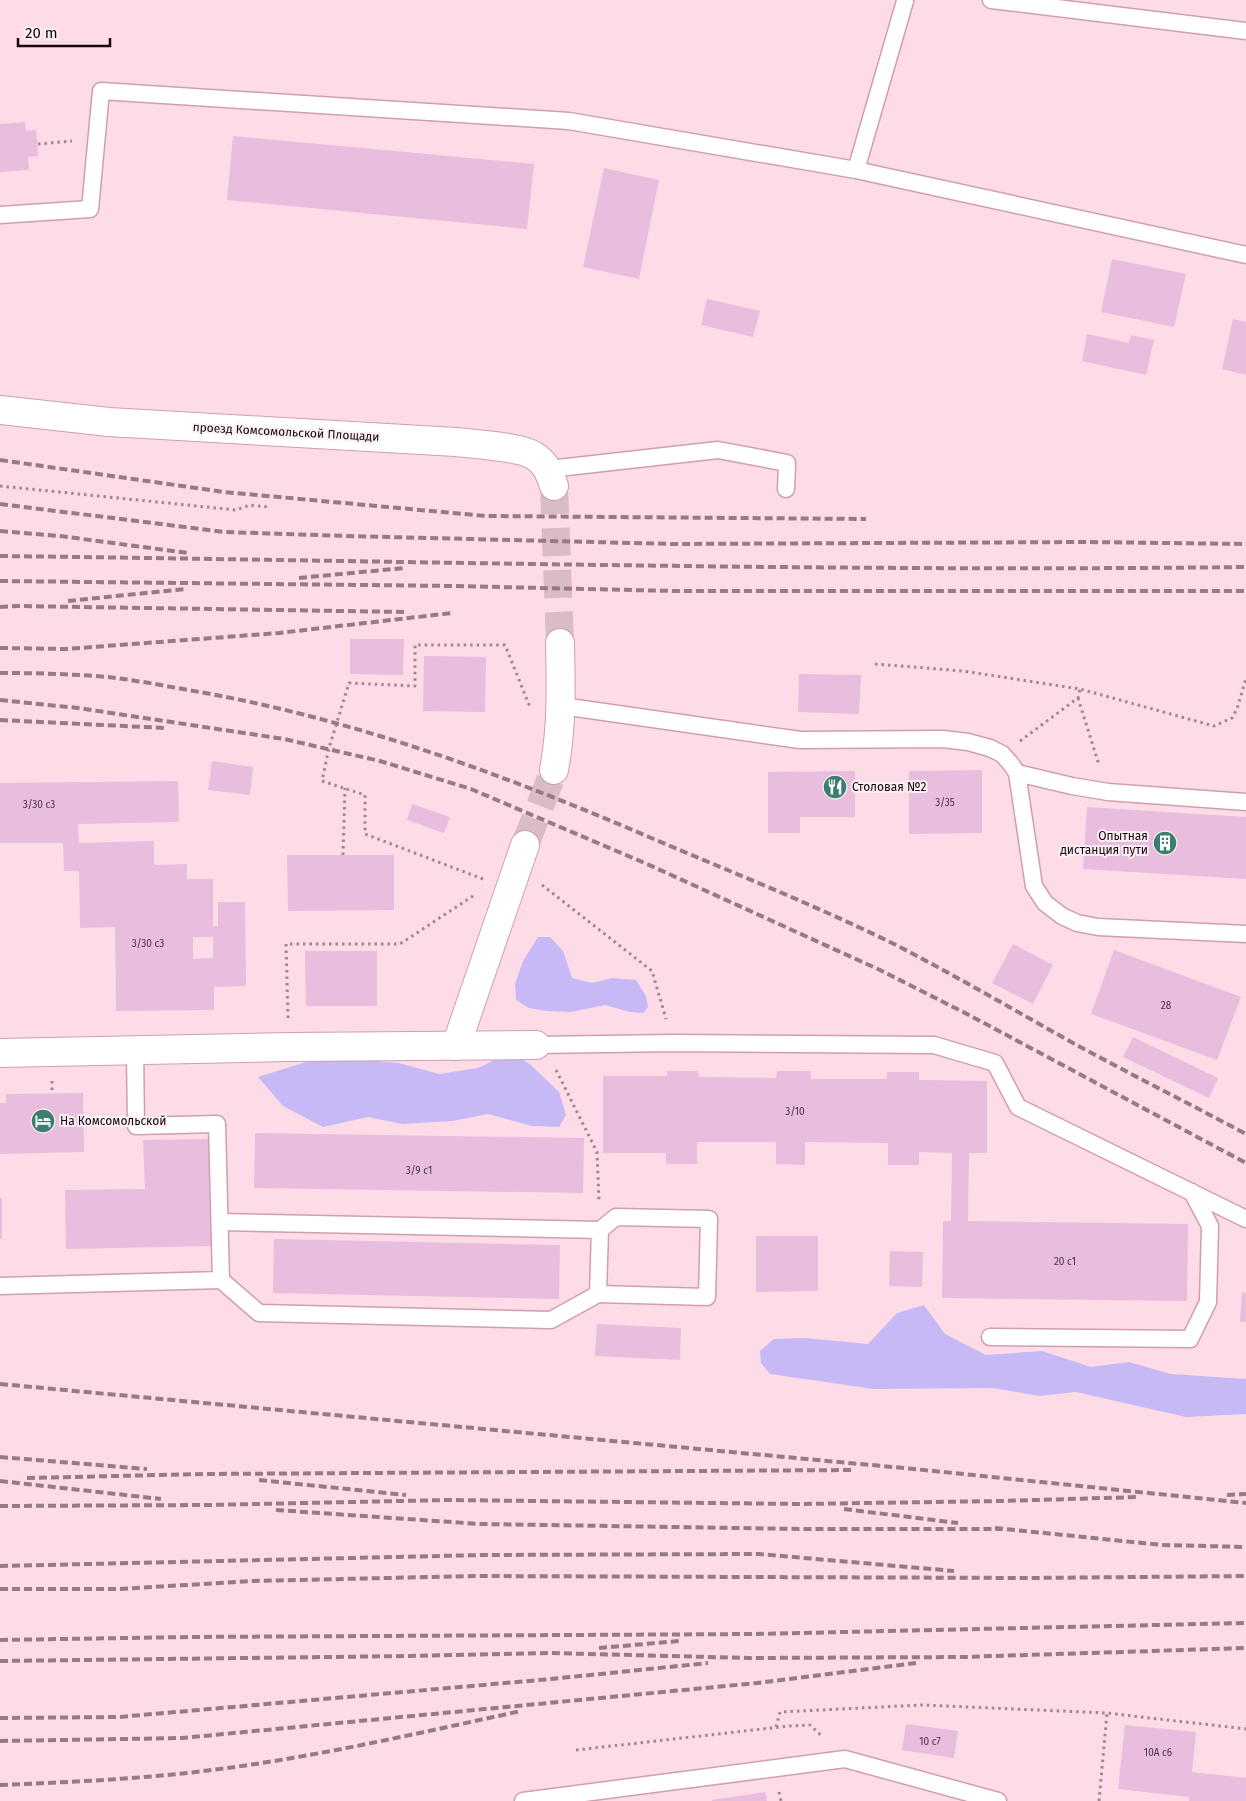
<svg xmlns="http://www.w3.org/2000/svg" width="1246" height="1801" font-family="'Fira Sans',sans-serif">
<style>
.green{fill:#c7b9f6}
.building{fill:#e8bddd;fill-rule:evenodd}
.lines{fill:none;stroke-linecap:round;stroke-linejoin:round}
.minor-tunnel{stroke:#dabcc6;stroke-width:28;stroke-dasharray:28 14;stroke-linecap:butt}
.service-casing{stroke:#d09eb0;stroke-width:19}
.minor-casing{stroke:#d09eb0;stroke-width:30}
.path{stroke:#a0868f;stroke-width:3;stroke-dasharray:2.5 4;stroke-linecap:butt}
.service{stroke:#fff;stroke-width:16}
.minor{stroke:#fff;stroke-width:28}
.rail{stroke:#947b84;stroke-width:4;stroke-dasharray:8 4;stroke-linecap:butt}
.labels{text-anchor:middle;stroke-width:4;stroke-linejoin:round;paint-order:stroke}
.number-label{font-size:10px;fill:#4a3440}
.street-label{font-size:12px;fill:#16060c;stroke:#fbf0f4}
.poi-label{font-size:12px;fill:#16060c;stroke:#fbf0f4;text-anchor:start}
</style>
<rect width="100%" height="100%" fill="#fddce7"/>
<!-- green -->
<g class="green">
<polygon points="538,937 550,937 563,951 572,978 592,983 612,978 636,980 646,996 648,1007 643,1013 630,1012 605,1005 571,1012 547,1011 529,1008 516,1000 515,984 523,961"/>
<polygon points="510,1052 531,1065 559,1092 566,1115 559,1127 532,1126 488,1114 452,1121 402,1124 368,1117 323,1127 283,1106 258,1077 306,1062 351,1059 399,1063 439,1074 478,1068"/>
<polygon points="924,1305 945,1334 986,1355 1042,1351 1091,1367 1129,1362 1171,1374 1246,1379 1246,1414 1186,1417 1076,1392 1039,1396 993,1388 874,1389 770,1374 761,1363 760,1351 774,1339 805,1338 868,1344 897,1313"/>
</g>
<!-- building -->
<g class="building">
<polygon points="25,122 26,131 36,130 38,156 28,157 29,170 0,172 0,124"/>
<polygon points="233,136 534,164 527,229 227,200"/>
<polygon points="604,168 659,180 639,279 583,267"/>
<polygon points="1112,259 1186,274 1174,327 1101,312"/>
<polygon points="707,299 760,311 753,337 701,325"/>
<polygon points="1233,319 1246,322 1246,375 1222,369"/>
<polygon points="1087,334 1129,343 1131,335 1154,340 1146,375 1082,361"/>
<polygon points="350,639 404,639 403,675 350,674"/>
<polygon points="424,656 486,657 485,712 423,711"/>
<polygon points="799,674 861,675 859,714 798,712"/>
<polygon points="212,761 253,767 250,795 208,790"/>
<polygon points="982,770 982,833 909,834 909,771"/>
<polygon points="855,771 855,817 800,817 800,833 768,833 768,772"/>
<path d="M 178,781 L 179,822 L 78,824 L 79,843 L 154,841 L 154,865 L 187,864 L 187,879 L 213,879 L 213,926 L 218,926 L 218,902 L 245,902 L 246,986 L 214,987 L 214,1010 L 116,1011 L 115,927 L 80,928 L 79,871 L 64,871 L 63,843 L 0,843 L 0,783 ZM 193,937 L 213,937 L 213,958 L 193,959 Z"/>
<polygon points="412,804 450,817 444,833 407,820"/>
<polygon points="1087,807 1246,817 1246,879 1083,869"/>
<polygon points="287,855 394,855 394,910 288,911"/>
<polygon points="1013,944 1053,965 1033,1004 992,983"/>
<polygon points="1114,950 1241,997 1217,1060 1091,1014"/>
<polygon points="305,951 377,951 377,1006 306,1006"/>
<polygon points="1133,1037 1218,1078 1209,1098 1123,1057"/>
<polygon points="667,1071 698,1071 699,1077 776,1078 777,1071 811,1071 811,1079 887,1079 887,1072 919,1072 919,1080 987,1081 987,1153 969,1153 968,1221 1188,1224 1187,1301 942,1298 943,1221 951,1221 952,1153 919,1152 919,1165 888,1165 888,1143 805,1142 805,1165 776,1164 776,1142 697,1142 697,1164 666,1164 666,1153 603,1153 603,1076 667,1076"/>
<polygon points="83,1093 84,1152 0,1154 0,1103 6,1103 6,1094"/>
<polygon points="255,1133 584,1138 583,1193 254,1188"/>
<polygon points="211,1139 213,1246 66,1249 65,1190 145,1189 143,1140"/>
<rect x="0" y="1198" width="2" height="41"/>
<polygon points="756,1236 818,1236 818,1291 756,1292"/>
<polygon points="274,1239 560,1245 559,1299 273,1293"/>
<polygon points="890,1251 923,1252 922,1287 889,1286"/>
<polygon points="1242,1292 1246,1293 1246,1322 1240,1322"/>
<polygon points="597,1324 681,1328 680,1360 595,1356"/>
<polygon points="906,1724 958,1731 954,1758 902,1750"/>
<polygon points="1125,1725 1196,1732 1192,1772 1246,1778 1246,1801 1189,1801 1189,1797 1118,1789"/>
<polygon points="765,1792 767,1801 712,1801 712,1800"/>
</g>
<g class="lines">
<!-- minor-tunnel -->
<g class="minor-tunnel">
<polyline points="554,486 560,643"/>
<polyline points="525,845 554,770"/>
</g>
<!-- service casing -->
<g class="service-casing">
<g id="service">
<polyline points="991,0 1246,31"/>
<polyline points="856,170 905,1"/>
<polyline points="0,215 90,209 101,91 569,121 856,170 1246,255"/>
<polyline points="549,469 718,450 787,463 786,489"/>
<polyline points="562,706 800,740 943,739 968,742 990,748 1002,754 1011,764 1017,773 1034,886 1045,903 1062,916 1077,923 1098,927 1246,934"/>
<polyline points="1017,773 1072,786 1108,792 1246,802"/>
<polyline points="536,1045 673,1043 934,1045 995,1063 1018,1107 1246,1219"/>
<polyline points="220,1222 600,1230 598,1294 551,1320 259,1313 221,1280"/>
<polyline points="0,1286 221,1280 217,1124 136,1126 135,1051"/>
<polyline points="598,1294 707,1297 709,1219 616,1217 600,1230"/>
<polyline points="990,1337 1190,1339 1208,1302 1210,1226 1192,1192"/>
<polyline points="523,1801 845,1759 998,1801"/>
</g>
</g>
<!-- minor casing -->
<g class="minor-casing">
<g id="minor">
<path d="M 0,410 L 109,422 L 456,442 C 473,444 520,447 533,455 C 545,462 550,473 554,486"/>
<path d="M 554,770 C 562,727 561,687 560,643"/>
<polyline points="456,1046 525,845"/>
<polyline points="0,1053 289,1047 536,1045"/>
</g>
</g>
<!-- path -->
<g class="path">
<polyline points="38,144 72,141"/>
<polyline points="0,486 236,510 250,505 268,507"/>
<polyline points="875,664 963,671 1080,689 1214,726 1232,718 1237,709 1246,678"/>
<polyline points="1078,698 1099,765"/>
<polyline points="1020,741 1078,698 1080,689"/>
<polyline points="343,855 345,788"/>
<polyline points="483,879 365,834 365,795 322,781 329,748 349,683 415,686 415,645 505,645 530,707"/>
<polyline points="542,885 652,971 666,1019"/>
<polyline points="288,1018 286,944 400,944 476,894"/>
<polyline points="556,1070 597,1152 599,1201"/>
<polyline points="52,1081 52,1093"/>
<polyline points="776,1727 780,1712 922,1705 1107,1713 1246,1729"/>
<polyline points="576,1750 789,1726 810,1725 823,1737"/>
<polyline points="779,1792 781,1801"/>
<polyline points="1099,1801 1107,1713"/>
</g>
<!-- service -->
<use href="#service" class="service"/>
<!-- minor -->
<use href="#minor" class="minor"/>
<!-- rail -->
<g class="rail">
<polyline points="0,460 224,492 486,516 866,519"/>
<polyline points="0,504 225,532 347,536 674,544 1085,542 1246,544"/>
<polyline points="0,531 60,536 188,553"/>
<path d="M 0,556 C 415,561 831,572 1246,567"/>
<polyline points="299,578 404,568"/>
<polyline points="0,581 454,586 674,591 1246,591"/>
<polyline points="68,601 185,589"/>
<polyline points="0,607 18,606 407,612"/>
<polyline points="0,648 66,649 279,633 452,613"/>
<path d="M 0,673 C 36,673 72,674 108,677 C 134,680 161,685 188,690 C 348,717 500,773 649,837 C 731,872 815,905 896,945 C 956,976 1014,1010 1073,1043 C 1130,1074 1188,1103 1246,1134"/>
<polyline points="0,700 78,708 284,739 380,761 471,789 647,864 880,970 969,1015 1246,1163"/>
<polyline points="0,720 165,728"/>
<polyline points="0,1384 914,1469 1246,1503"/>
<polyline points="0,1457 147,1469"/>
<polyline points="27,1478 204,1474 852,1470"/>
<polyline points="259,1480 406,1495"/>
<polyline points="0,1481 161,1499"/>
<polyline points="1227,1495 1246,1494"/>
<polyline points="0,1506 208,1505 448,1500 799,1504 1002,1501 1137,1497"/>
<polyline points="844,1509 958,1523"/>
<polyline points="276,1510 480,1524 800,1529 1002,1529"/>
<polyline points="995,1528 1162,1545 1246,1547"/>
<polyline points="0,1566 482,1555 759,1554 954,1571"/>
<polyline points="0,1589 119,1589 253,1581 475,1576 1030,1578 1246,1576"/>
<polyline points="0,1640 188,1637 755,1634 1246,1623"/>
<polyline points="599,1648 679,1641"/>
<polyline points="0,1661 409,1656 549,1653 749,1658 964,1657 1246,1648"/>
<polyline points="0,1718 119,1717 551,1679 708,1663"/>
<polyline points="0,1741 182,1738 757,1683 916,1663"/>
<path d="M 0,1785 C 71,1782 142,1779 212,1770 C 316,1757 419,1733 521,1711"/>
</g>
</g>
<!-- icons -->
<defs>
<g id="restaurant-disc" transform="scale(1.25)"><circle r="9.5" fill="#3c7e6e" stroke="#fbf0f4"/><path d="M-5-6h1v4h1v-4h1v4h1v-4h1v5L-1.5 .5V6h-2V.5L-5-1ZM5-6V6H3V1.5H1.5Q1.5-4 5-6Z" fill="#fff"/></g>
<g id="building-disc" transform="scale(1.25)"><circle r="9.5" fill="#3c7e6e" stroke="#fbf0f4"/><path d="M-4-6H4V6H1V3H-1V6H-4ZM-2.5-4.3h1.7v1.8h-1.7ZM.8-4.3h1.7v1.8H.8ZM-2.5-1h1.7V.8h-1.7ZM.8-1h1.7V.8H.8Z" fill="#fff"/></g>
<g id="hotel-disc" transform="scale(1.25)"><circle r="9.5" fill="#3c7e6e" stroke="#fbf0f4"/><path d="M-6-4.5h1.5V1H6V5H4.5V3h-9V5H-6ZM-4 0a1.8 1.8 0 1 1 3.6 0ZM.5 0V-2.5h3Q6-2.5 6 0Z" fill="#fff"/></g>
</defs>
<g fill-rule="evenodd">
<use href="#restaurant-disc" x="835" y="787"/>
<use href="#building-disc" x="1165" y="843"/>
<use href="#hotel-disc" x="43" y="1121"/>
</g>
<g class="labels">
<!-- number labels -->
<g class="number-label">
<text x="945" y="806">3/35</text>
<text x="39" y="808">3/30 с3</text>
<text x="148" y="947">3/30 с3</text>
<text x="1166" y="1009">28</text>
<text x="795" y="1115">3/10</text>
<text x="419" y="1174">3/9 с1</text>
<text x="1065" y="1265">20 с1</text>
<text x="930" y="1745">10 с7</text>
<text x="1158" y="1756">10А с6</text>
</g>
<!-- street labels -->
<g class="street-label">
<text transform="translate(286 432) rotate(3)" y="4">проезд Комсомольской Площади</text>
</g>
<!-- poi labels -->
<g class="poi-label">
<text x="852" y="791">Столовая №2</text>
<text x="1148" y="840" text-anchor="end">Опытная<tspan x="1148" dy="14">дистанция пути</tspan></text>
<text x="60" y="1125">На Комсомольской</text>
</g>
</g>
<!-- scale -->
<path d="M18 38v8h92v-8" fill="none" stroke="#16060c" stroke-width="2.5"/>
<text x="25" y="38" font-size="15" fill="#16060c" stroke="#fbf0f4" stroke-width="4" paint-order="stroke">20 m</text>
</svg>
